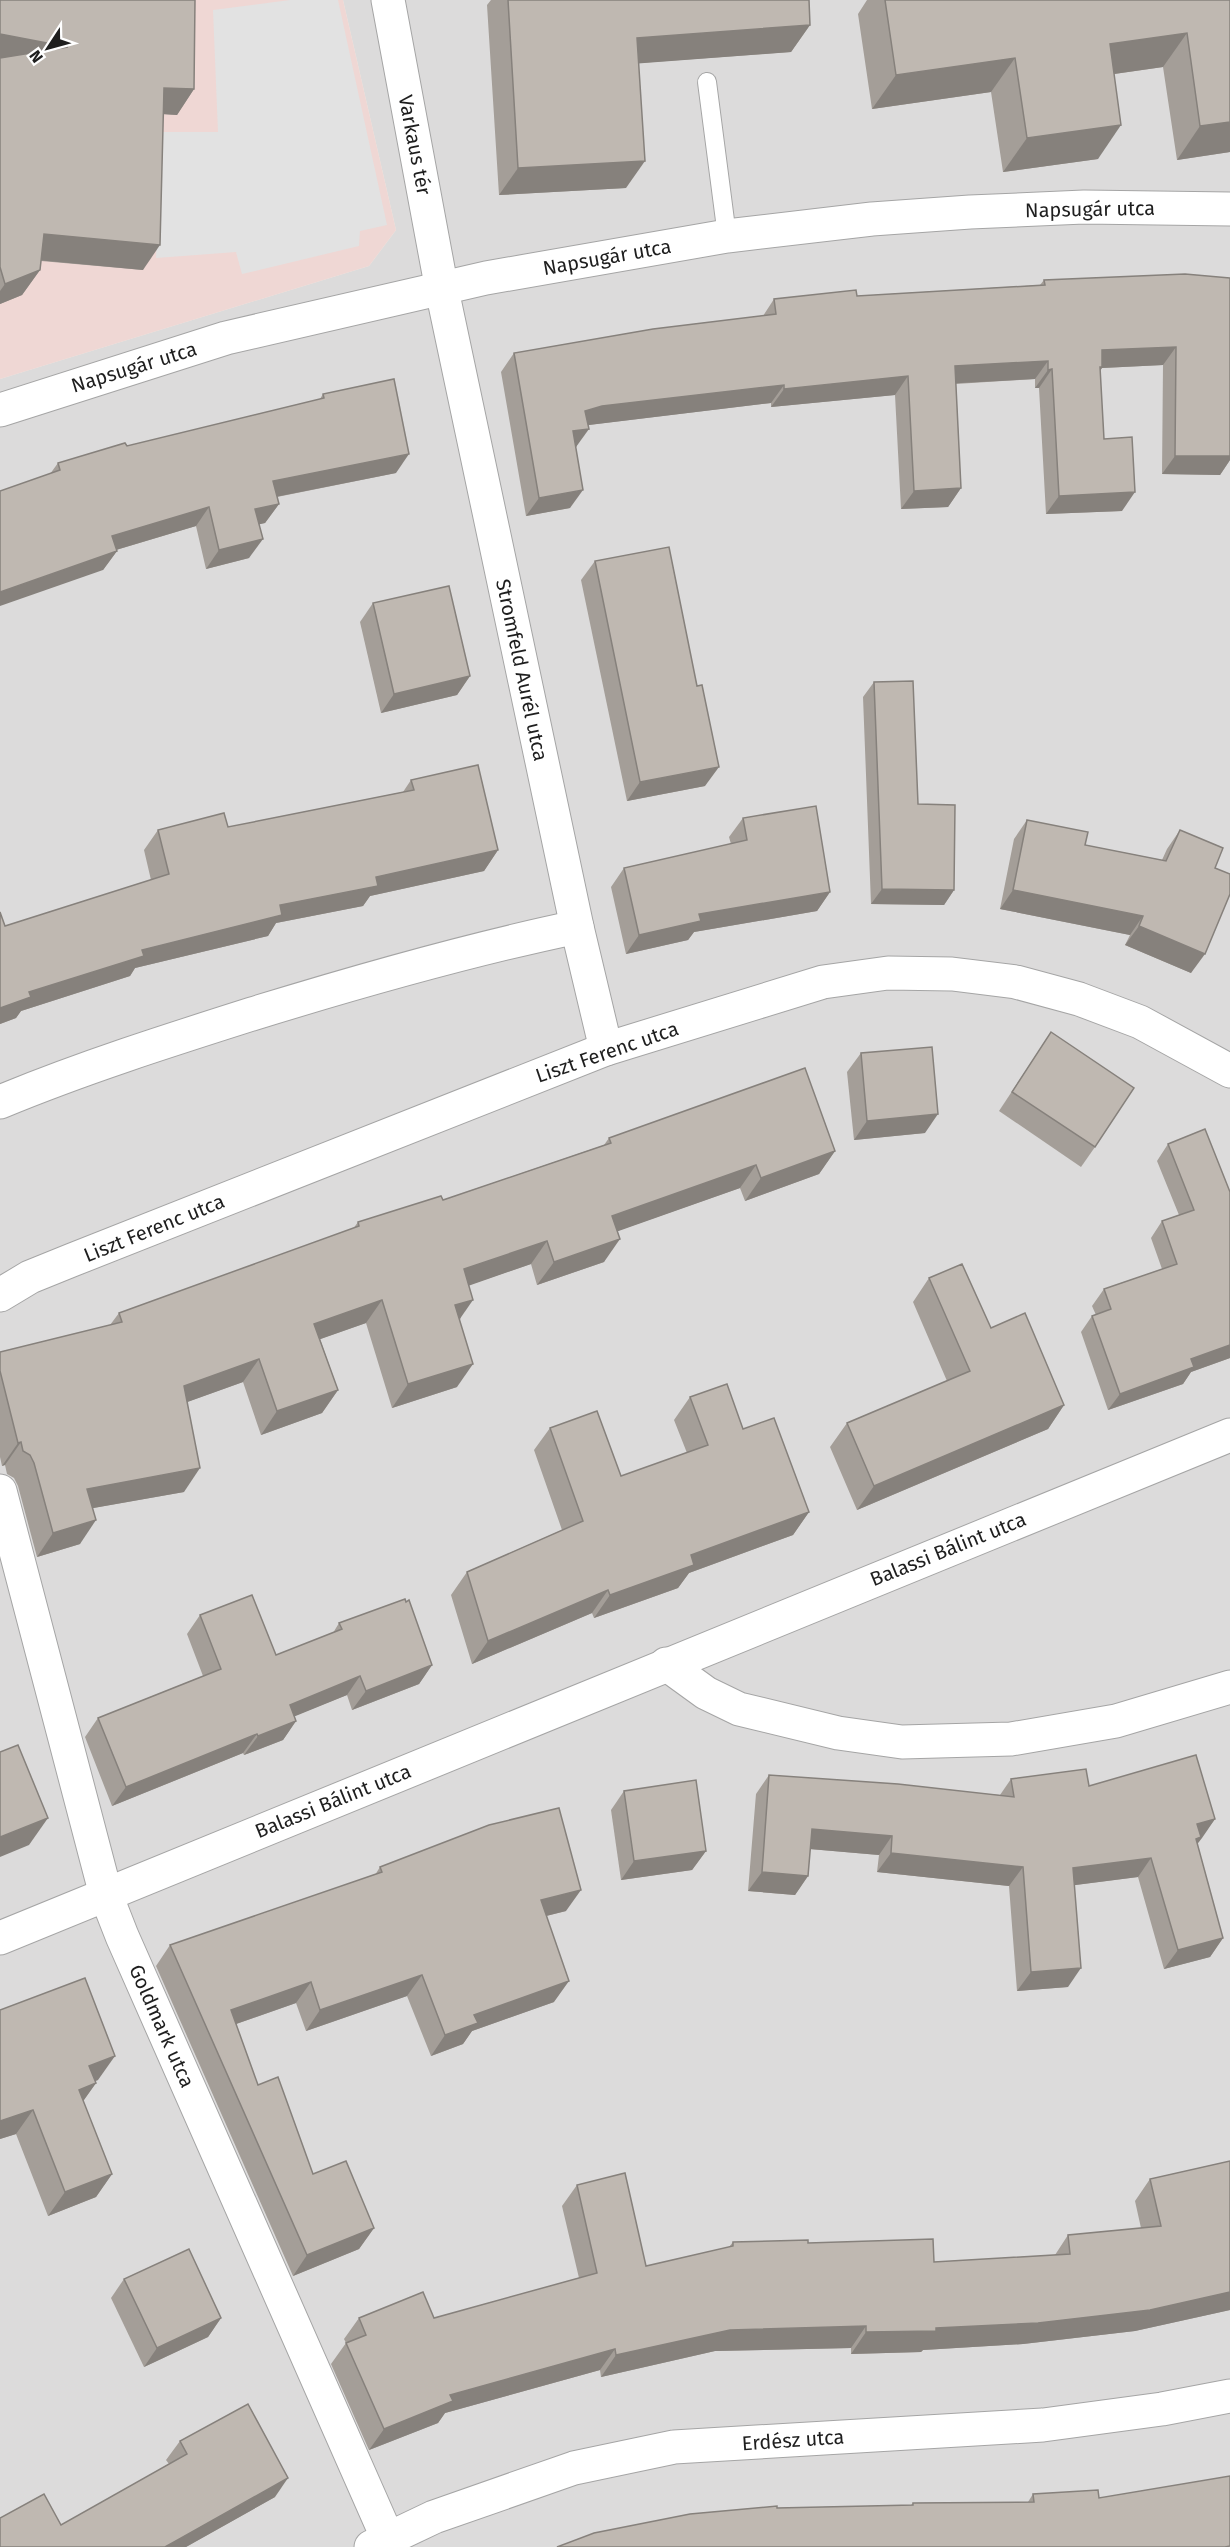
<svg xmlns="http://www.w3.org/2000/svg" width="1230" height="2547" font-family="'Fira Sans',sans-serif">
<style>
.residential{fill:#dcdbdb}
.commercial{fill:#efd7d4}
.parking{fill:#e2e2e2}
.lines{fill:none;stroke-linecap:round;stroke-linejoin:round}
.service-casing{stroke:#a5a5a5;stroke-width:20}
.minor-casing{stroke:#a5a5a5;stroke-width:35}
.service{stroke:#fff;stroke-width:18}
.minor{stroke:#fff;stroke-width:33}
.wall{fill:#a49e98}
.shaded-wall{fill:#86817c}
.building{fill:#bfb8b1;stroke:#86817c;stroke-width:1.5}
.labels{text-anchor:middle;stroke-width:4.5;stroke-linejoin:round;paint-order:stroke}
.street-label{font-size:20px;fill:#1e1e1e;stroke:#fff}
</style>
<rect width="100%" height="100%" fill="#efece5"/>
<!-- residential -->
<polygon class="residential" points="343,0 1230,0 1230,2547 0,2547 0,379 369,266 396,230"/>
<!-- commercial -->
<polygon class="commercial" points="0,0 343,0 396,230 369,266 0,379"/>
<!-- parking -->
<polygon class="parking" points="290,0 338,0 387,225 360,231 359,246 242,274 236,252 156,258 161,132 218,132 213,10"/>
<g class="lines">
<!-- service casing -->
<g class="service-casing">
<polyline id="service" points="707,82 727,236"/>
</g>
<!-- minor casing -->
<g class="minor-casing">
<g id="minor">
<polyline points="388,0 442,290 577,927 606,1049"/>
<polyline points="0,410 226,338 486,278 727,236 872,219 970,212 1084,207 1230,209"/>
<path d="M 0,1102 C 82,1068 167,1041 252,1014 C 359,981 467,950 577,927"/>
<polyline points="0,1295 30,1277 72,1260 606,1049 823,982 888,973 952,974 1016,982 1079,999 1140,1022 1230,1071"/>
<polyline points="0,1491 106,1895 122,1936 388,2539"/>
<polyline points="666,1664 706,1693 739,1709 838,1733 902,1742 1011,1739 1116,1721 1230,1687"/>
<polyline points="0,1938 1230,1435"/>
<polyline points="371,2547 434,2517 574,2468 674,2447 1043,2425 1162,2409 1230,2396"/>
</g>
</g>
<!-- service -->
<use href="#service" class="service"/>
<!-- minor -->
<use href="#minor" class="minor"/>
</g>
<!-- wall -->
<g class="wall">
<polygon points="0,0 194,89 177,115 163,114 143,270 41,261 40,270 22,295 0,304"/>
<polygon points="491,0 809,0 810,25 791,52 639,63 626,188 499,195 487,5"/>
<polygon points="867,0 1230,0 1230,152 1177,160 1163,67 1114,74 1098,159 1003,172 991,92 872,109 858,14"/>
<polygon points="1230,278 1230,460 1220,475 1162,474 1163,365 1102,368 1100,370 1104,439 1122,511 1046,514 1039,388 1035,388 1035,379 956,384 961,488 948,507 901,509 895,395 771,407 771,403 588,425 576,447 570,508 526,516 501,372 514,353 763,316 774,299 857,296 1040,285 1044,280"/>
<polygon points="323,394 396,473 277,497 279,504 265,523 259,524 249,558 206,569 196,526 116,550 117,551 103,570 50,474 58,463 320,399"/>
<polygon points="595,561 705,786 627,801 581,580"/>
<polygon points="373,603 470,676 457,695 381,713 360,622"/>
<polygon points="874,682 918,804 954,890 944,905 871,904 863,697"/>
<polygon points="411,780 498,850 484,871 370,896 363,906 276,923 268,936 135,968 130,976 21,1011 16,1018 0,1024 0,912 5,926 151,880 144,850 158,830 228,827 403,792"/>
<polygon points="743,818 830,892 817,911 694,932 688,940 626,954 611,887 624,868 731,844 729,837"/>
<polygon points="1027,820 1085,845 1162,860 1167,849 1180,830 1215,868 1191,973 1125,945 1130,935 1000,909 1014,839"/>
<polygon points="1051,1032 1095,1147 1081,1167 999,1111"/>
<polygon points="861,1053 925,1133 854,1140 847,1072"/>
<polygon points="609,1138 835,1151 819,1174 745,1201 740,1188 617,1231 604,1262 537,1285 531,1264 469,1285 460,1320 457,1387 392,1408 366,1323 320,1339 338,1390 322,1413 261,1435 243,1382 187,1402 184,1492 93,1508 80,1544 37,1557 18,1486 14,1478 7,1474 5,1465 2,1466 0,1457 0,1352 110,1325 119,1313 353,1229 358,1222 443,1200 604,1145"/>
<polygon points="1168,1144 1230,1192 1230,1358 1191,1372 1183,1384 1108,1410 1081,1332 1092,1316 1096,1315 1092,1306 1104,1289 1162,1269 1151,1238 1162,1221 1179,1215 1157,1161"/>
<polygon points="929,1278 991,1328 1064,1405 1048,1429 857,1510 830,1447 847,1423 947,1381 913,1302"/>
<polygon points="690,1397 743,1429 809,1512 793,1535 689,1573 678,1588 594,1618 592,1613 472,1664 451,1595 467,1572 562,1530 534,1450 550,1428 621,1476 687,1453 674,1420"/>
<polygon points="200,1615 276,1655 333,1633 339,1623 432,1665 419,1684 352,1710 347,1695 294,1716 296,1721 283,1740 244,1755 243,1753 112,1806 85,1737 98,1718 203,1676 187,1634"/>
<polygon points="769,1775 1000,1795 1011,1779 1089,1786 1215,1819 1197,1843 1223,1938 1210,1957 1164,1969 1138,1877 1075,1885 1068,1987 1017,1991 1009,1886 877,1872 879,1855 810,1849 808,1876 795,1895 748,1891 756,1794"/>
<polygon points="624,1791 706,1851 692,1870 621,1880 611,1810"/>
<polygon points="380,1867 566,1911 546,1916 554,2002 472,2031 463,2044 431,2056 407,1996 306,2031 296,2003 236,2024 258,2085 313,2174 374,2228 359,2249 293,2276 156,1966 170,1945 375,1875"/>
<polygon points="0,2010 98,2080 95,2081 96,2083 83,2101 112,2174 96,2197 48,2216 16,2134 0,2139"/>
<polygon points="1230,2161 1230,2310 1135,2331 1023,2344 923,2350 921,2352 851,2354 851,2348 715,2351 601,2377 600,2370 445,2413 438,2423 369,2450 331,2364 346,2343 344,2339 359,2318 434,2318 579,2278 562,2206 577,2185 646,2266 729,2247 733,2242 808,2243 934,2262 1055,2255 1068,2235 1141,2228 1135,2201 1150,2179"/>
<polygon points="124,2279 221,2318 208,2337 144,2367 111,2298"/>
<polygon points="180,2441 275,2497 186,2547 0,2547 61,2525 169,2464 166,2460"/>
<polygon points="1033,2494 1099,2498 1230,2547 777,2508 911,2505 913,2503 1028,2502"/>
</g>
<!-- shaded-wall -->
<g class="shaded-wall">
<polygon points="810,25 791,52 618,65 637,38"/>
<polygon points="1187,33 1163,67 1086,78 1110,44"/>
<polygon points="0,34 68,47 0,63"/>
<polygon points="1015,58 991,92 872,109 896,75"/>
<polygon points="164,88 194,89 177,115 146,113"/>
<polygon points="1230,122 1230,152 1177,160 1200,126"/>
<polygon points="1121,125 1098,159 1003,172 1027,138"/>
<polygon points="645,161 626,188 499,195 518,168"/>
<polygon points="44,234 160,245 143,270 26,259"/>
<polygon points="40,270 22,295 0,304 0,291 5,284"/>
<polygon points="1176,347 1163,365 1102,368 1090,386 1102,350"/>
<polygon points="1048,361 1035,379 942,384 955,366"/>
<polygon points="1052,369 1039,388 1035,388 1048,370"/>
<polygon points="908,376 895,395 771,407 784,389"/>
<polygon points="784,385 771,403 589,425 573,429 585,411 602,406"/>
<polygon points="589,429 576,447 573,431"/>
<polygon points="409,454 396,473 260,500 273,481"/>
<polygon points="1175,456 1230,456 1230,460 1220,475 1162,474"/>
<polygon points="961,488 948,507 901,509 914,491"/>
<polygon points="583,490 570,508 526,516 539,498"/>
<polygon points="1135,492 1122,511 1046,514 1059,496"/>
<polygon points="279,504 265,523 242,528 255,509"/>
<polygon points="209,507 196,526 99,555 112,536"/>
<polygon points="263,539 249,558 206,569 219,550"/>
<polygon points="117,551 103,570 0,606 0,592"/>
<polygon points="470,676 457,695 381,713 394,694"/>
<polygon points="719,767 705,786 627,801 640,782"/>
<polygon points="498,850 484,871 370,896 363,906 276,923 268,936 135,968 130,976 21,1011 16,1018 0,1024 0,1008 29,992 142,950 280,905 376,877"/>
<polygon points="882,889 954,890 944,905 871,904"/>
<polygon points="1013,890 1143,916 1130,935 1000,909"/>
<polygon points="830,892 817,911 694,932 688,940 626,954 639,935 699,914"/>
<polygon points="1139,926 1205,954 1191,973 1125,945"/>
<polygon points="938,1114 925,1133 854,1140 867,1121"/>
<polygon points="835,1151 819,1174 745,1201 761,1178"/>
<polygon points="756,1165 740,1188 596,1239 612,1216"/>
<polygon points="620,1239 604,1262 537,1285 554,1262"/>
<polygon points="547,1241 531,1264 448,1293 464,1269"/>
<polygon points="382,1300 366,1323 298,1347 314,1324"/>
<polygon points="473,1300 457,1323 455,1305"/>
<polygon points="1230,1345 1230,1358 1191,1372 1183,1384 1108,1410 1120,1394 1191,1359"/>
<polygon points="259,1359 243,1382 168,1409 184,1386"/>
<polygon points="473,1364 457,1387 392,1408 408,1384"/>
<polygon points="338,1390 322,1413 261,1435 277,1411"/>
<polygon points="1064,1405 1048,1429 857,1510 874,1486"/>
<polygon points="21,1442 5,1465 2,1466 18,1443"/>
<polygon points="200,1468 184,1492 71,1512 87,1489"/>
<polygon points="809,1512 793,1535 689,1573 678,1588 594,1618 610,1595 691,1555"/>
<polygon points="96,1520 80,1544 37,1557 53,1533"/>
<polygon points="608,1590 592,1613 472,1664 488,1641"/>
<polygon points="432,1665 419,1684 352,1710 366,1691"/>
<polygon points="360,1676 347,1695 276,1724 290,1705"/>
<polygon points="296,1721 283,1740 244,1755 258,1736"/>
<polygon points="257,1734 243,1753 112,1806 126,1787"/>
<polygon points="48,1818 29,1845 0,1857 0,1837"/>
<polygon points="1215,1819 1202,1838 1188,1856 1197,1824"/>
<polygon points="812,1829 892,1836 879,1855 798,1848"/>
<polygon points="706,1851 692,1870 621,1880 634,1861"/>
<polygon points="891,1853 1023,1867 1009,1886 877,1872"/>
<polygon points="1151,1858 1138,1877 1060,1887 1073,1868"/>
<polygon points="762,1872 808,1876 795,1895 748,1891"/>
<polygon points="581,1890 566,1911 526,1921 541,1900"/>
<polygon points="1223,1938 1210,1957 1164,1969 1178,1950"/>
<polygon points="1081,1968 1068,1987 1017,1991 1031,1972"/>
<polygon points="422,1975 407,1996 306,2031 320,2010"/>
<polygon points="569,1981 554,2002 472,2031 463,2044 431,2056 445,2035 474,2015"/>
<polygon points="311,1982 296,2003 216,2031 231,2010"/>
<polygon points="115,2056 98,2080 72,2090 89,2066"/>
<polygon points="96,2083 79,2107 79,2090"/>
<polygon points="33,2110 16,2134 0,2139 0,2121"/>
<polygon points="112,2174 96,2197 48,2216 65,2192"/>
<polygon points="374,2228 359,2249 293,2276 307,2255"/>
<polygon points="1230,2292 1230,2310 1135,2331 1023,2344 923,2350 921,2352 851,2354 866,2332 936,2328"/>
<polygon points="221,2318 208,2337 144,2367 157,2348"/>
<polygon points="866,2326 851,2348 715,2351 601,2377 616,2355 730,2330"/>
<polygon points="615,2349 600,2370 445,2413 438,2423 369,2450 384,2429 450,2395"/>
<polygon points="288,2478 275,2497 186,2547 165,2547"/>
</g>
<!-- building -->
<g class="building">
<polygon points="0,0 195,0 194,89 164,88 160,245 44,234 40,270 5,284 0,267 0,58 68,47 0,34"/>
<polygon points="508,0 809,0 810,25 637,38 645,161 518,168"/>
<polygon points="885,0 1230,0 1230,122 1200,126 1187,33 1110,44 1121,125 1027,138 1015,58 896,75"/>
<polygon points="1185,274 1230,278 1230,456 1175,456 1176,347 1102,350 1102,367 1100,367 1104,439 1132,437 1135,492 1059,496 1052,369 1048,370 1048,361 955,366 961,488 914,491 908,376 784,389 784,385 602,406 585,411 589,429 573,431 583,490 539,498 514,353 653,329 776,314 774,299 856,290 857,296 1045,285 1044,280"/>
<polygon points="394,379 409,454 273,481 279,504 255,509 263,539 219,550 209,507 112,536 117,551 0,592 0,491 60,470 58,463 125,443 127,446 324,398 323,394"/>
<polygon points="669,547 697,686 702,685 719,767 640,782 595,561"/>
<polygon points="449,586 470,676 394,694 373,603"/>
<polygon points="913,681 918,804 955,805 954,890 882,889 874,682"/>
<polygon points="478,765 498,850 376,877 378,886 280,905 282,915 142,950 144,956 29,992 31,997 0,1008 0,912 5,926 169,874 158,830 224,813 228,827 414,790 411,780"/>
<polygon points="816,806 830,892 699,914 701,921 639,935 624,868 747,840 743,818"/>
<polygon points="1027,820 1088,832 1085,845 1166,861 1180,830 1223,848 1215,868 1230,874 1230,894 1205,954 1139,926 1143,916 1013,890"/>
<polygon points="1051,1032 1134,1088 1095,1147 1012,1092"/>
<polygon points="932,1047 938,1114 867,1121 861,1053"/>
<polygon points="805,1068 835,1151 761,1178 756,1165 612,1216 620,1239 554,1262 547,1241 464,1269 473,1300 455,1305 473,1364 408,1384 382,1300 314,1324 338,1390 277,1411 259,1359 184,1386 200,1468 87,1489 96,1520 53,1533 34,1463 30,1455 23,1451 21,1442 18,1443 0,1371 0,1352 122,1322 119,1313 359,1226 358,1222 441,1196 443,1200 611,1143 609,1138"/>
<polygon points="1205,1129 1230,1192 1230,1345 1191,1359 1194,1367 1120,1394 1092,1316 1111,1309 1104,1289 1177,1264 1162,1221 1194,1210 1168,1144"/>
<polygon points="962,1264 991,1328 1025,1313 1064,1405 874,1486 847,1423 970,1371 929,1278"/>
<polygon points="727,1384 743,1429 774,1418 809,1512 691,1555 694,1565 610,1595 608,1590 488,1641 467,1572 583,1521 550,1428 597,1411 621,1476 708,1445 690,1397"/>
<polygon points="252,1595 276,1655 342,1629 339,1623 405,1599 406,1602 409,1600 432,1665 366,1691 360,1676 290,1705 296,1721 258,1736 257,1734 126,1787 98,1718 221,1669 200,1615"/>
<polygon points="18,1745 48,1818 0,1837 0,1752"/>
<polygon points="1196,1755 1215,1819 1197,1824 1201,1837 1196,1839 1223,1938 1178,1950 1151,1858 1073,1868 1081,1968 1031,1972 1023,1867 891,1853 892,1836 812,1829 808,1876 762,1872 769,1775 898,1784 1014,1797 1011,1779 1086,1769 1089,1786"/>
<polygon points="696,1780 706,1851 634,1861 624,1791"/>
<polygon points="559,1808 581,1890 541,1900 569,1981 474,2015 478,2023 445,2035 422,1975 320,2010 311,1982 231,2010 258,2085 278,2077 313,2174 346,2161 374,2228 307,2255 170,1945 382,1872 380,1867 489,1825"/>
<polygon points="85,1978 115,2056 89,2066 96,2083 79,2090 112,2174 65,2192 33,2110 0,2121 0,2010"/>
<polygon points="1230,2161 1230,2292 1150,2310 1038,2323 936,2328 936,2331 866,2332 866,2326 730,2330 616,2355 615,2349 450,2395 453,2401 384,2429 346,2343 366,2335 359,2318 423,2292 434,2318 597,2273 577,2185 625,2173 646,2266 733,2246 733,2242 808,2240 808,2243 933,2239 934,2262 1070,2254 1068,2235 1161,2226 1150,2179"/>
<polygon points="189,2249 221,2318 157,2348 124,2279"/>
<polygon points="248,2404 288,2478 165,2547 0,2547 0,2518 44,2494 61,2525 187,2454 180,2441"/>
<polygon points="1230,2476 1230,2546 1225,2547 557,2547 594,2533 690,2514 777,2506 777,2508 913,2505 913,2503 1034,2502 1033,2494 1098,2490 1099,2498"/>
</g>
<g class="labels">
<!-- street labels -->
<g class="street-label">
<text transform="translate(415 145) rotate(79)" y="7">Varkaus tér</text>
<text transform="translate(1090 209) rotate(-1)" y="7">Napsugár utca</text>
<text transform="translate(607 257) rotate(-10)" y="7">Napsugár utca</text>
<text transform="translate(134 367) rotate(-17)" y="7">Napsugár utca</text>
<text transform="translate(522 670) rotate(78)" y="7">Stromfeld Aurél utca</text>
<text transform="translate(607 1052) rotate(-19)" y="7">Liszt Ferenc utca</text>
<text transform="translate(154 1228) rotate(-22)" y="7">Liszt Ferenc utca</text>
<text transform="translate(948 1549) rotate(-22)" y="7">Balassi Bálint utca</text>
<text transform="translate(333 1801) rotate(-22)" y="7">Balassi Bálint utca</text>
<text transform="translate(162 2026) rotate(66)" y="7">Goldmark utca</text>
<text transform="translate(793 2440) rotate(-4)" y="7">Erdész utca</text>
</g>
</g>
<!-- north arrow -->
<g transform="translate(48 48) rotate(234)" stroke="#ffffff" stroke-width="4.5" paint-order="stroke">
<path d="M0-4.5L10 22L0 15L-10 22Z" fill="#1e1e1e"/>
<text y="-9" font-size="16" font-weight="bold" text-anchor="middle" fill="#1e1e1e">N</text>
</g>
</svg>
